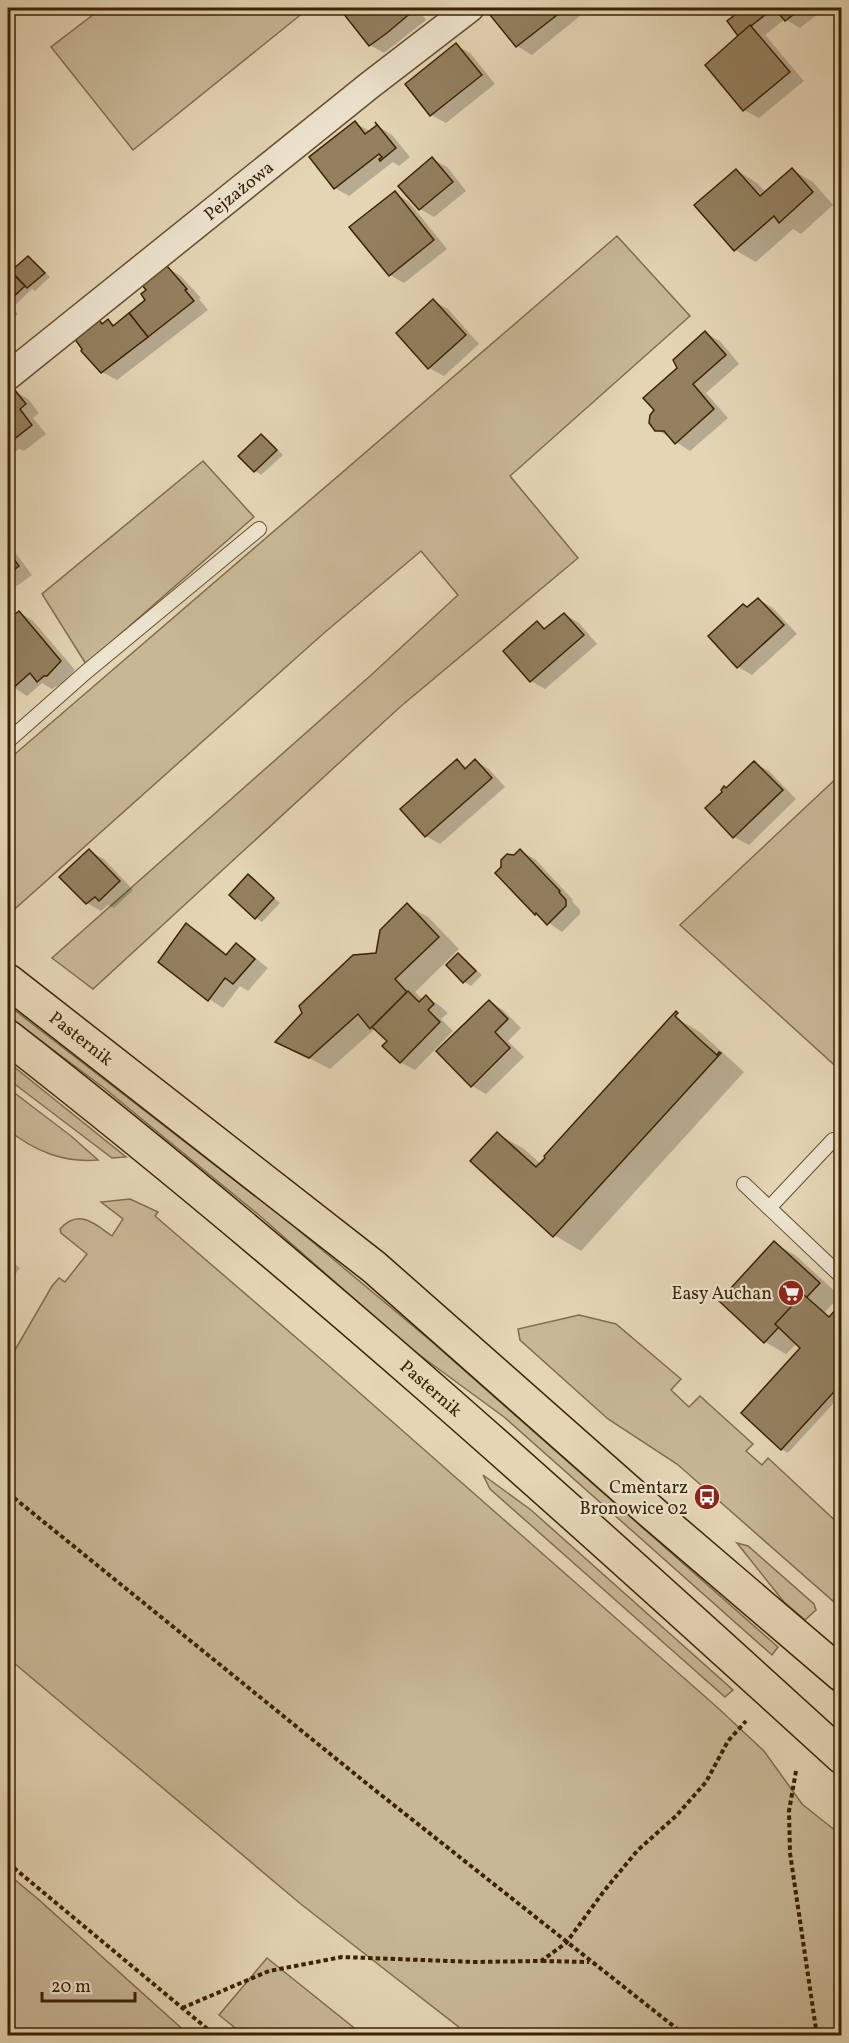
<svg xmlns="http://www.w3.org/2000/svg" width="849" height="2043" font-family="Vollkorn,serif">
<style>
.green{fill:#c7b796;stroke:#816d4c;stroke-width:1.5}
.shadow{fill:#0003}
.building{fill:#93805f;stroke:#3b2301;stroke-width:1.5}
.lines{fill:none;stroke-linecap:round;stroke-linejoin:round}
.service-casing{stroke:#65502e;stroke-width:16}
.minor-casing{stroke:#65502e;stroke-width:30}
.primary-casing{stroke:#3b2301;stroke-width:36}
.path{stroke:#3b2301;stroke-width:4;stroke-dasharray:4.5 3;stroke-linecap:butt}
.service{stroke:#ede4cf;stroke-width:14}
.minor{stroke:#ede4cf;stroke-width:27}
.primary{stroke:#e4d5b5;stroke-width:33}
.labels{text-anchor:middle;stroke-width:4.5;stroke-linejoin:round;paint-order:stroke}
.street-label{font-size:18px;fill:#3b2301;stroke:#ede4cf}
.poi-label{font-size:18px;fill:#3b2301;stroke:#ede4cf;text-anchor:end}
</style>
<rect width="100%" height="100%" fill="#e4d5b5"/>
<filter id="stains"><feTurbulence type="fractalNoise" baseFrequency=".00333" numOctaves="4"/><feColorMatrix values="0 0 0 0 .2 0 0 0 0 .09 0 0 0 0 .02 0 0 0 .5 -.17"/></filter>
<radialGradient id="worn" r=".72"><stop offset=".6" stop-color="#630" stop-opacity="0"/><stop offset="1" stop-color="#630" stop-opacity=".3"/></radialGradient>
<!-- green -->
<g class="green">
<polygon points="102,8 309,8 133,150 51,47"/>
<polygon points="617,236 690,316 510,476 578,558 400,707 93,989 52,958 370,676 458,595 421,551 324,633 8,915 8,760"/>
<polygon points="203,461 254,517 86,664 42,594"/>
<polygon points="841,774 841,1071 680,925"/>
<polygon points="8,1005 290,1223 431,1341 778,1647 772,1655 504,1417 410,1348 260,1216 104,1088 8,1016"/>
<polygon points="8,1062 126,1157 112,1158 8,1079"/>
<path d="M 8,1088 L 71,1136 L 98,1160 C 63,1163 35,1151 8,1130 Z"/>
<path d="M 130,1199 L 158,1212 L 155,1216 L 329,1366 L 718,1708 L 764,1751 L 802,1804 L 841,1835 L 841,2035 L 469,2035 L 302,1905 L 8,1658 L 8,1362 L 52,1286 L 59,1278 L 65,1282 L 87,1254 L 61,1233 L 60,1229 C 79,1208 95,1224 112,1236 L 123,1219 L 101,1202 Z"/>
<polygon points="579,1315 616,1324 681,1379 671,1390 689,1407 700,1396 753,1444 746,1451 762,1465 768,1458 841,1526 841,1608 677,1464 608,1419 520,1340 518,1329"/>
<polygon points="483,1475 531,1510 733,1690 725,1697 490,1489"/>
<polygon points="737,1543 748,1546 814,1604 816,1610 805,1620 784,1602"/>
<polygon points="8,1874 38,1899 189,2035 8,2035"/>
<polygon points="267,1958 363,2035 244,2035 219,2015"/>
</g>
<!-- shadow -->
<g class="shadow">
<polygon points="341,8 417,8 426,20 384,53 370,45"/>
<polygon points="502,8 574,8 581,15 532,55 517,46 492,15"/>
<polygon points="746,8 821,8 823,10 800,28 785,19 765,35 804,81 759,118 744,110 707,65 740,36 729,22"/>
<polygon points="456,45 470,53 495,84 446,123 431,115"/>
<polygon points="842,104 842,112 837,107"/>
<polygon points="355,123 370,131 378,126 392,135 410,157 399,166 393,162 349,196 335,188"/>
<polygon points="432,159 447,167 466,191 434,217 420,209"/>
<polygon points="736,170 757,183 766,192 792,170 813,182 833,205 801,234 793,229 756,262 735,250"/>
<polygon points="395,193 409,202 447,249 404,283 390,275"/>
<polygon points="28,258 35,262 50,277 35,291 32,289 13,307 18,314 16,316 13,314 8,319 8,281"/>
<polygon points="167,268 181,276 201,298 199,299 208,310 117,380 102,372 99,320 105,324 108,321 115,325 147,300"/>
<polygon points="434,301 448,309 479,344 444,376 429,368"/>
<polygon points="705,333 720,341 739,364 706,393 728,418 690,451 656,429 678,369"/>
<polygon points="14,391 28,399 39,413 33,418 46,434 24,451 19,449 8,458 8,395"/>
<polygon points="262,436 268,440 283,455 261,475 255,471"/>
<polygon points="8,543 32,575 17,586 8,581 14,588 8,593"/>
<polygon points="758,599 773,608 797,634 752,675 738,667 748,608"/>
<polygon points="19,612 33,621 75,670 62,683 52,689 42,683 27,696 13,687 8,681 8,622"/>
<polygon points="564,614 579,623 597,644 545,689 531,681 537,623 547,629"/>
<polygon points="457,761 468,768 475,761 489,769 505,787 440,844 426,836"/>
<polygon points="755,763 769,771 796,799 749,845 734,837 727,790"/>
<polygon points="89,851 104,859 133,890 114,908 108,905 101,911 87,903"/>
<polygon points="520,851 535,859 573,900 572,901 580,910 580,914 562,932 536,914 515,856"/>
<polygon points="248,876 280,903 262,922 256,918"/>
<polygon points="407,905 428,917 459,949 415,992 423,1000 426,997 440,1006 448,1013 441,1019 453,1031 415,1070 400,1062 389,1041 375,1029 330,1069 277,1041 378,955"/>
<polygon points="187,925 201,933 228,955 236,945 250,954 268,968 248,991 240,986 223,1008 209,999"/>
<polygon points="458,955 465,959 482,975 471,986 464,982"/>
<polygon points="489,1001 503,1010 521,1028 508,1041 524,1057 486,1094 472,1086"/>
<polygon points="673,1016 700,1032 744,1072 581,1251 554,1235 498,1134 524,1149 541,1164"/>
<polygon points="774,1243 795,1255 840,1296 824,1313 830,1318 842,1307 842,1394 788,1453 781,1449 802,1348 797,1343 786,1354 765,1342 721,1301"/>
<polygon points="8,1259 20,1268 8,1284"/>
</g>
<!-- building -->
<g class="building">
<polygon points="339,8 410,8 413,11 387,33 369,46"/>
<polygon points="500,8 566,8 516,47 490,15"/>
<polygon points="744,8 802,8 785,21 774,8 738,36 727,21"/>
<polygon points="750,25 790,72 743,111 705,65"/>
<polygon points="456,43 482,75 430,116 405,84"/>
<polygon points="355,121 365,134 377,125 375,122 396,148 380,161 379,159 382,157 379,154 334,189 309,157"/>
<polygon points="432,157 453,182 419,210 398,186"/>
<polygon points="792,168 813,192 779,223 774,216 734,251 694,205 736,169 760,196"/>
<polygon points="395,191 434,240 389,276 349,227"/>
<polygon points="28,256 45,273 27,288 11,271"/>
<polygon points="167,266 187,289 185,290 194,301 148,337 129,313 145,300 141,294 146,290 142,285"/>
<polygon points="13,274 25,286 8,302 8,279"/>
<polygon points="433,299 466,335 428,369 396,333"/>
<polygon points="129,313 148,337 101,373 81,351 82,349 74,338 98,318 102,324 108,319 113,326"/>
<polygon points="705,331 726,355 693,384 714,409 675,444 664,431 655,431 649,423 650,415 654,410 643,398 677,368 673,360"/>
<polygon points="14,389 26,404 20,409 32,425 8,444 8,394"/>
<polygon points="261,434 277,450 254,472 238,456"/>
<polygon points="8,551 19,566 8,574"/>
<polygon points="758,598 784,625 737,668 708,636 743,604 747,607"/>
<polygon points="19,611 61,661 47,676 44,676 37,682 30,673 12,689 8,683 8,620"/>
<polygon points="564,613 584,635 530,682 503,651 537,621 544,629"/>
<polygon points="457,759 465,769 475,759 492,778 425,837 400,809"/>
<polygon points="754,761 783,790 733,838 705,808 722,792 721,790 724,786 726,788"/>
<polygon points="89,849 120,881 99,901 95,897 86,904 59,877"/>
<polygon points="520,849 560,891 559,892 566,900 566,906 547,925 536,913 535,915 495,873 501,867 501,860 507,854 514,855"/>
<polygon points="248,874 274,898 255,919 229,895"/>
<polygon points="407,903 439,937 395,979 407,992 370,1029 358,1014 357,1015 309,1058 275,1042 302,1013 299,1006 353,955 376,953 380,930"/>
<polygon points="186,923 226,955 236,943 255,959 233,984 225,978 208,1001 158,962"/>
<polygon points="458,953 476,971 463,983 446,965"/>
<polygon points="408,991 419,1002 426,995 434,1004 428,1010 440,1022 400,1063 382,1046 387,1041 372,1027"/>
<polygon points="489,1000 508,1019 495,1032 510,1048 471,1087 436,1051"/>
<polygon points="676,1011 678,1013 675,1016 699,1039 717,1055 719,1052 721,1053 553,1237 470,1161 497,1132 536,1167 545,1158 544,1156"/>
<polygon points="774,1241 820,1283 764,1343 719,1301"/>
<polygon points="803,1294 829,1317 840,1305 842,1306 842,1383 781,1450 741,1413 800,1348 775,1324"/>
</g>
<g class="lines">
<!-- service casing -->
<g class="service-casing">
<g id="service">
<polyline points="8,741 86,672 259,529"/>
<polyline points="744,1184 842,1277"/>
<polyline points="769,1208 833,1140"/>
</g>
</g>
<!-- minor casing -->
<g class="minor-casing">
<g id="minor">
<path id="s1" d="M 8,376 L 370,85 L 470,8"/>
</g>
</g>
<!-- primary casing -->
<g class="primary-casing">
<g id="primary">
<path id="s2" d="M 8,981 L 374,1267 L 656,1516 L 842,1675"/>
<path id="s3" d="M 8,1037 C 298,1263 570,1509 842,1757"/>
</g>
</g>
<!-- path -->
<g class="path">
<polyline points="8,1493 371,1787 686,2036"/>
<polyline points="796,1771 789,1811 790,1853 817,2036"/>
<polyline points="8,1863 216,2036"/>
<polyline points="542,1961 589,1962"/>
<polyline points="182,2008 269,1971 342,1957 475,1962 541,1961 566,1943 604,1891 637,1851 676,1816 706,1782 728,1741 746,1721"/>
</g>
<!-- service -->
<use href="#service" class="service"/>
<!-- minor -->
<use href="#minor" class="minor"/>
<!-- primary -->
<use href="#primary" class="primary"/>
</g>
<!-- icons -->
<defs>
<g id="supermarket-disc" transform="scale(1.35)"><circle r="9.5" fill="#8f2418" stroke="#ede4cf"/><path d="M-6-5.5h2.5l.6 2H6L4.5 2H-2.5L-4.4-4H-6ZM-1.5 3.2a1.3 1.3 0 1 0 .1 0ZM3 3.2a1.3 1.3 0 1 0 .1 0Z" fill="#fff"/></g>
<g id="bus-disc" transform="scale(1.35)"><circle r="9.5" fill="#8f2418" stroke="#ede4cf"/><path d="M-5-6H5V4H4V6H2V4H-2V6H-4V4H-5ZM-3.5-4V0h7V-4ZM-3.5 1.2v1.5H-2V1.2ZM2 1.2v1.5H3.5V1.2Z" fill="#fff"/></g>
</defs>
<g fill-rule="evenodd">
<use href="#supermarket-disc" x="791" y="1293"/>
<use href="#bus-disc" x="707" y="1497"/>
</g>
<g class="labels">
<!-- street labels -->
<g class="street-label">
<text dy="6" stroke="none"><textPath href="#s1" startOffset="296">Pejzażowa</textPath></text>
<text dy="6" stroke="none"><textPath href="#s2" startOffset="93">Pasternik</textPath></text>
<text dy="6" stroke="none"><textPath href="#s3" startOffset="550">Pasternik</textPath></text>
</g>
<!-- poi labels -->
<g class="poi-label">
<text x="772" y="1299">Easy Auchan</text>
<text x="688" y="1493">Cmentarz<tspan x="688" dy="21">Bronowice 02</tspan></text>
</g>
</g>
<!-- margin -->
<rect width="849" height="2043" fill="none" stroke="#e4d5b5" stroke-width="30"/>
<rect x="9" y="9" width="831" height="2025" fill="none" stroke="#3b2301" stroke-width="3"/>
<rect x="15" y="15" width="819" height="2013" fill="none" stroke="#3b2301" stroke-width="1.5"/>
<!-- scale -->
<path d="M42 1992v9h93v-9" fill="none" stroke="#3b2301" stroke-width="3"/>
<text x="51" y="1992" font-size="18" fill="#3b2301" stroke="#ede4cf" stroke-width="4.5" paint-order="stroke">20 m</text>
<rect width="100%" height="100%" filter="url(#stains)"/>
<rect width="100%" height="100%" fill="url(#worn)"/>
</svg>
